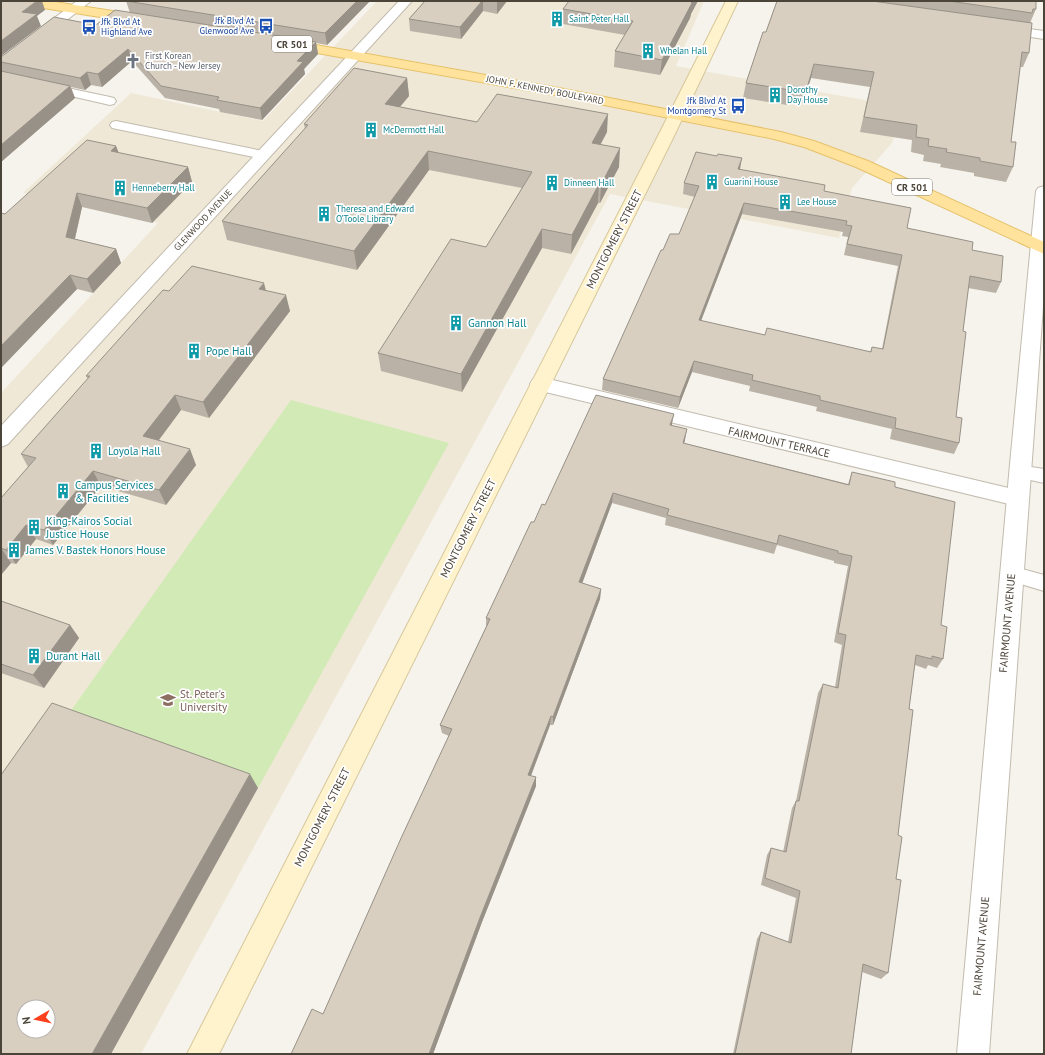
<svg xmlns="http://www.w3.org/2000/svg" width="1045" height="1055" font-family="'PT Sans',sans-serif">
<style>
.education{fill:#efe8d6;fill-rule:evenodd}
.green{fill:#d2eab5}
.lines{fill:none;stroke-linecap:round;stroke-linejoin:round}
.service-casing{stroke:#c2bbae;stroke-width:2}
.minor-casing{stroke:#c2bbae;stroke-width:2}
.tertiary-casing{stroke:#c2bbae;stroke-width:2}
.secondary-casing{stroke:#d6c79b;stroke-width:2}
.primary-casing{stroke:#e6c16a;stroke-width:2}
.service{fill:#fff;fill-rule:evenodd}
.minor{fill:#fff;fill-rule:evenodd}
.tertiary{fill:#fff;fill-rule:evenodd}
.secondary{fill:#fff3cd;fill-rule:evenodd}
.primary{fill:#ffe39c;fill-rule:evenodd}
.wall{fill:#bab2a6;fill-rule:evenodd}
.shaded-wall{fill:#979187}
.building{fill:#d8cfc1;stroke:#979187;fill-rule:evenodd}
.labels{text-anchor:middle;stroke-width:3.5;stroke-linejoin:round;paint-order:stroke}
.far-culture-label{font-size:9px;fill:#0d838f;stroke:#fff;text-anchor:start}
.far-transit-label{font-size:9px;fill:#164399;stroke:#fff;text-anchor:end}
.far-worship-label{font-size:9px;fill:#5b616d;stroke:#fff;text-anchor:start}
.far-street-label{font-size:9px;fill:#4b4439;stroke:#fff}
.shield{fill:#fff;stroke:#817c74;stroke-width:1}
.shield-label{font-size:10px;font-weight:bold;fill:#4b4439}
.street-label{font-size:11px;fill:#4b4439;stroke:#fff}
.culture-label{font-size:11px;fill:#0d838f;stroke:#fff;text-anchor:start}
.education-label{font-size:11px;fill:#785e54;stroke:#fff;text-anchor:start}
</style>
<rect width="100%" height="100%" fill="#f6f3ec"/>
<!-- education -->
<path class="education" d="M 377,1 L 704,1 L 676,66 L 903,107 L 892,143 L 852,188 L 839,238 L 610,194 L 141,1054 L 1,1054 L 1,393 L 158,223 L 23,193 L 131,93 L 263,121 ZM 24,1007 L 48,1007 L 48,1031 L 24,1031 Z"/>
<!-- green -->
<polygon class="green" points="291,400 449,443 258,788 65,719"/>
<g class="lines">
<!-- service casing -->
<g class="service-casing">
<g id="service">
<polygon points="1,74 110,97 114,98 116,101 114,104 110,105 1,80"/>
<polygon points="116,121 263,151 268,152 269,155 268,158 263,159 112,128 110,125 112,122"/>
<polygon points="1019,465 1044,469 1044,483 1013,476 1010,471 1013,466"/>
<polygon points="1011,566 1044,575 1044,591 1004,579 1002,574 1004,569"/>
</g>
</g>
<!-- minor casing -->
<g class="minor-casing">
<g id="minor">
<polygon points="77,1 91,1 6,68 1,69 1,58"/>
<polygon points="399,1 412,1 8,444 1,447 1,426"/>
<polygon points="1002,25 1044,31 1044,39 997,32 995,29 997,26"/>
<polygon points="540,377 1017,490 1025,492 1028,498 1025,504 1017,506 533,389 530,384 533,379"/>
</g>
</g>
<!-- tertiary casing -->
<g class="tertiary-casing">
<polygon id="tertiary" points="1044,186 1044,293 989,1054 957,1054 1010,464 1036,191 1038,188"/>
</g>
<!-- secondary casing -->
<g class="secondary-casing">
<polygon id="secondary" points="726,1 738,1 674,136 219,1054 187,1054 658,136"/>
</g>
<!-- primary casing -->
<g class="primary-casing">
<g id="primary">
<polygon points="18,1 49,1 138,15 143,16 145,19 143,22 138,23 24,5 19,4"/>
<polygon points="288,40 559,88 781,132 814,141 868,161 1044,242 1044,254 856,167 804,147 774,139 559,96 283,47 281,44 283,41"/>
</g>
</g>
<!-- service -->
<use href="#service" class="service"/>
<!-- minor -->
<use href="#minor" class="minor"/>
<!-- tertiary -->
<use href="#tertiary" class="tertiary"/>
<!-- secondary -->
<use href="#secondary" class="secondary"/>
<!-- primary -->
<use href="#primary" class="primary"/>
</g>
<!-- wall -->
<g class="wall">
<polygon points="126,1 370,1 327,45 316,43 318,54 304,69 305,74 262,120 220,112 219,109 165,98 132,61 102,87 91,85 85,90 71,87 75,98 1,162 1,57 130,13"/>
<polygon points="425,1 507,1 497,14 483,11 461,39 410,31 409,19"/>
<polygon points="777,1 1036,1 1036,9 1030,23 1029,53 1023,67 1020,67 1011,142 1013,167 1006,182 974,176 974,173 940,167 941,164 923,161 924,155 911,152 912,140 860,132 870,87 811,78 803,103 788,101 787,105 743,98 746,83 766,32"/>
<polygon points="563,9 691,14 690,18 660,75 614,67 615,51 625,35 563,24"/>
<polygon points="407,78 409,96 400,107 477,122 607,132 601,144 619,167 600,203 598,203 571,254 542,248 462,392 381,371 378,353 486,247 522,188 429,170 357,270 227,240 222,221 305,129 304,124"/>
<polygon points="116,146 119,153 188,167 192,182 152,223 82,207 75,239 116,249 121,263 93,293 77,289 1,368 1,213 5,214"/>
<path d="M 684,183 L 824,191 L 907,228 L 972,250 L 1001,282 L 996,293 L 968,288 L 963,331 L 956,417 L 959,443 L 954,454 L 890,439 L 892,429 L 816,411 L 817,407 L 749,391 L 750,386 L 692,372 L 678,408 L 602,390 L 603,379 L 663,250 L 679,234 L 695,197 L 683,194 ZM 742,214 L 843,232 L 842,236 L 848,237 L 844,255 L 898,266 L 882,349 L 872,347 L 870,352 L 765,335 L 701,321 Z"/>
<polygon points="266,290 290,311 209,418 181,410 158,441 196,465 166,505 101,486 53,545 36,539 16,564 11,563 1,575 1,498 28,467 21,454 88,379 86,376 169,291"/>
<polygon points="672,424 672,426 685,440 684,443 848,484 852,472 895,487 941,625 943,659 937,668 928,665 926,669 915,665 909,709 898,835 896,879 888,973 881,979 862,972 851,1054 733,1054 757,939 761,932 788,942 796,898 761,885 767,855 771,848 783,852 792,808 796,801 818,693 823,684 835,687 842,645 834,642 848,566 834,563 834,561 777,545 774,554 665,525 666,518 612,503 582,583 601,589 600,599 553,725 550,725 531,776 536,786 482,922 433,1054 291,1054 323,1014 449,736 442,733 440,725 486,627 486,618 534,522 545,505"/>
<polygon points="1,601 70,625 79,638 44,688 1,673"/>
</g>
<!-- shaded-wall -->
<g class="shaded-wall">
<polygon points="37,1 42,1 45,10 37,16 41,26 1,56 1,41 22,12"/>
<polygon points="357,1 370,1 327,45 325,33"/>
<polygon points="482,1 483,1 483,11 461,39 460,27"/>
<polygon points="497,1 507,1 497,14"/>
<polygon points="692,1 698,1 691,14 690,18 660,75 662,60"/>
<polygon points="316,42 318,54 304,69 305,74 262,120 260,108 297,61"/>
<polygon points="128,49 132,61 102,87 98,74"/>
<polygon points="814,64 811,78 803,103 807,88"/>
<polygon points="87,72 91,85 85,90 80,78"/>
<polygon points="407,78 409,96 387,122 385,104"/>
<polygon points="70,86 75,98 1,162 1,145"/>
<polygon points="608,114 607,132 591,161 592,143"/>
<polygon points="116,146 121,160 111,151"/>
<polygon points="620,148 619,167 600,203 601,185"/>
<polygon points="428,151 429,170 357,270 354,251"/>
<polygon points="742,158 740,169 736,180 738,169"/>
<polygon points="188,167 192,182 152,223 147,208"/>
<polygon points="599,184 598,203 571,254 572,235"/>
<polygon points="77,193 82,207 72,251 66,237"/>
<polygon points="744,203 742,214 697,331 699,320"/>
<polygon points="542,229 542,248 462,392 461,374"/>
<polygon points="116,249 121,263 93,293 87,279"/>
<polygon points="70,275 77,289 1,368 1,346"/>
<polygon points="264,283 268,299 259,289"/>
<polygon points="286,295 290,311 209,418 203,402"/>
<polygon points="694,361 692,372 678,408 680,397"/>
<polygon points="175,395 181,410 150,452 143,436"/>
<polygon points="674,414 672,424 668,436 670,425"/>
<polygon points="687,429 685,440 681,453 683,443"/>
<polygon points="190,449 196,465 166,505 159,490"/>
<polygon points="93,471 101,486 53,545 44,530"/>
<polygon points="613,493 612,503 579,592 579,582"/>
<polygon points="26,525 36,539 16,564 6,550"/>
<polygon points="1,548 11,563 1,575"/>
<polygon points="601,589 600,599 553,725 553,717"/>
<polygon points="70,625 79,638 44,688 33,675"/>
<polygon points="551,716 550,725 528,783 528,775"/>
<polygon points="250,774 258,788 111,1054 92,1054"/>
<polygon points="536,777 536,786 482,922 433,1054 429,1054 481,915"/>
</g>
<!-- building -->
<g class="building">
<polygon points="1,1 37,1 22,12 37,14 1,41"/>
<polygon points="126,1 357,1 325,33"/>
<polygon points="425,1 482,1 460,27 409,19"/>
<polygon points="569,1 692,1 691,2 692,3 662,60 615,51 633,21 563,9"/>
<polygon points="777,1 872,1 1032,23 1029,53 1022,52 1011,142 1016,142 1013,167 980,161 980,158 946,152 947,149 928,146 929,139 916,137 917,125 864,117 874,72 814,64 807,88 792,86 790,90 746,83 763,32 766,32"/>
<polygon points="949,1 1036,1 1036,9 1033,9 1032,13"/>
<polygon points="115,10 316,42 297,61 303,62 260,108 217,100 219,97 161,86 128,49 98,74 87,72 80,78 1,62 1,57 54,17 96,25"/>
<polygon points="354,68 407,78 385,104 477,122 497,94 608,114 592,143 620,148 601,185 599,184 572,235 542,229 461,374 378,353 451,239 486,247 532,172 428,151 354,251 222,221 308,125 304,124"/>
<polygon points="1,71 70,86 1,145"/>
<polygon points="87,140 116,146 111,151 188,167 147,208 77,193 66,237 116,249 87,279 70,275 1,346 1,213 5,214"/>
<path d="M 696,152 L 717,156 L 718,154 L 742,158 L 738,169 L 825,185 L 824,191 L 911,208 L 907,228 L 973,242 L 972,250 L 1003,256 L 1001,282 L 970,276 L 963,331 L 966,332 L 956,417 L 962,418 L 959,443 L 895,428 L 896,418 L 820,400 L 820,396 L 752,380 L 753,375 L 694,361 L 680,397 L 603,379 L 661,250 L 663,250 L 670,234 L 679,234 L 699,186 L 684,183 ZM 744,203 L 847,221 L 846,225 L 852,226 L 847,244 L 902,255 L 883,349 L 872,347 L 871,352 L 767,328 L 765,335 L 699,320 Z"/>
<polygon points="192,266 264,283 259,289 286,295 203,402 175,395 143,436 190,449 159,490 93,471 44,530 26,525 6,550 1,548 1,498 36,458 21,454 90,376 86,376 163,290 169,291"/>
<polygon points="596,395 674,414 670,425 687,429 683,443 849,485 852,472 895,482 895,487 955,502 941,625 947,627 943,659 932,656 932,659 916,655 909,709 913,710 898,835 902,837 896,879 901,880 888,973 863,964 851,1054 735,1054 761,932 791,943 800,891 765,878 771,848 786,852 796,801 799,801 823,684 838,688 846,635 838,633 852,556 838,553 838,551 779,535 777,544 667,515 669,509 613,493 579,582 601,589 553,717 551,716 528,775 536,777 481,915 429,1054 291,1054 312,1009 323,1014 402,836 452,729 440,725 490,619 486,618 531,522 534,522 542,504 545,505"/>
<polygon points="1,601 70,625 33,675 1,664"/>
<path d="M 52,703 L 250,774 L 92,1054 L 1,1054 L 1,775 ZM 24,1007 L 48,1007 L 48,1031 L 24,1031 Z"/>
</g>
<!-- icons -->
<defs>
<g id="building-bare" transform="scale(1.2)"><path d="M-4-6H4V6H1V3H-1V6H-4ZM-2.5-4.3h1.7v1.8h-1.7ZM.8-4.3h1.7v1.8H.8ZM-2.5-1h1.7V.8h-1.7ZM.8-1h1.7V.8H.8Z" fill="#0f9aa8" stroke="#fff" stroke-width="2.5" paint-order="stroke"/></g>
<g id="bus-bare" transform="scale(1.2)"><path d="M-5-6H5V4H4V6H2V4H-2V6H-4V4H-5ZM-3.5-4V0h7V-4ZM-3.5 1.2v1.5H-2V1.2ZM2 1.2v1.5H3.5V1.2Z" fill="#1a4fb4" stroke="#fff" stroke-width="2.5" paint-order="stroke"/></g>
<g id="church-bare" transform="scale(1.2)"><path d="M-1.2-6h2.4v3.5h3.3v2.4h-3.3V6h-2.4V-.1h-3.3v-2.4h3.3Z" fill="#6b7280" stroke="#fff" stroke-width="2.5" paint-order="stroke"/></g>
<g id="university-bare" transform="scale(1.2)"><path d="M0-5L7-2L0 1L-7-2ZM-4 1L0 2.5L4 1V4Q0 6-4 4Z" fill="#8d6e63" stroke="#fff" stroke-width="2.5" paint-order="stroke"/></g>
</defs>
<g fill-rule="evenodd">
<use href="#building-bare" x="557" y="19"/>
<use href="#bus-bare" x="266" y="26"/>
<use href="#bus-bare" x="89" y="27"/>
<use href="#building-bare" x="648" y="51"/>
<use href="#church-bare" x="133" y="61"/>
<use href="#building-bare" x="775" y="95"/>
<use href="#bus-bare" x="738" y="106"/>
<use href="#building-bare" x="371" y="130"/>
<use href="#building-bare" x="712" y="182"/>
<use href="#building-bare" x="552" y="183"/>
<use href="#building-bare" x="120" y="188"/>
<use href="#building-bare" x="785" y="202"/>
<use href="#building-bare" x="324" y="214"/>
<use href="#building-bare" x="456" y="323"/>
<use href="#building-bare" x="194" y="351"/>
<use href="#building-bare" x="96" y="451"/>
<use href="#building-bare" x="63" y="491"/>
<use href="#building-bare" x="34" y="527"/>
<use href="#building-bare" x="14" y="550"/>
<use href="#building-bare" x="34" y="656"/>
<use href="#university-bare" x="168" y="700"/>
</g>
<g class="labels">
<!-- far-culture labels -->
<g class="far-culture-label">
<text x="569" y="22">Saint Peter Hall</text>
<text x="660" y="54">Whelan Hall</text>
<text x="787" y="93">Dorothy<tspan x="787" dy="10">Day House</tspan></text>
<text x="383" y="133">McDermott Hall</text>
<text x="724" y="185">Guarini House</text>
<text x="564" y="186">Dinneen Hall</text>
<text x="132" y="191">Henneberry Hall</text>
<text x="797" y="205">Lee House</text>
<text x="336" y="212">Theresa and Edward<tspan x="336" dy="10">O’Toole Library</tspan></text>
</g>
<!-- far-transit labels -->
<g class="far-transit-label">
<text x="254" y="24">Jfk Blvd At<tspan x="254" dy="10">Glenwood Ave</tspan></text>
<text x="101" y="25" text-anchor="start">Jfk Blvd At<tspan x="101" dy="10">Highland Ave</tspan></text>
<text x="726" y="104">Jfk Blvd At<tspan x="726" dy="10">Montgomery St</tspan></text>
</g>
<!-- far-worship labels -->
<g class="far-worship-label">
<text x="145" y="59">First Korean<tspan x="145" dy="10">Church - New Jersey</tspan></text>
</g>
<!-- far-street labels -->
<g class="far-street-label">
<text transform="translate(545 90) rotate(11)" y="3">JOHN F. KENNEDY BOULEVARD</text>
<text transform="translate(203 220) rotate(-47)" y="3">GLENWOOD AVENUE</text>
</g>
<!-- shield labels -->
<g class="shield">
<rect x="272" y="36" width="40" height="16" rx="3"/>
<rect x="892" y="179" width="40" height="16" rx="3"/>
</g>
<g class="shield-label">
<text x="292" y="48">CR 501</text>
<text x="912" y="191">CR 501</text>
</g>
<!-- street labels -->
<g class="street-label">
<text transform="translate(614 239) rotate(-63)" y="4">MONTGOMERY STREET</text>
<text transform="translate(779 442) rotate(13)" y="4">FAIRMOUNT TERRACE</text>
<text transform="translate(468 528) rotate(-63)" y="4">MONTGOMERY STREET</text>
<text transform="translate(1007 623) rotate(-85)" y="4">FAIRMOUNT AVENUE</text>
<text transform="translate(322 817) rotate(-63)" y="4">MONTGOMERY STREET</text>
<text transform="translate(981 946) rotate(-85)" y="4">FAIRMOUNT AVENUE</text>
</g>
<!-- culture labels -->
<g class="culture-label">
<text x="468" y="327">Gannon Hall</text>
<text x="206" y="355">Pope Hall</text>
<text x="108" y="455">Loyola Hall</text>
<text x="75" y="489">Campus Services<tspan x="75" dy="13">&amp; Facilities</tspan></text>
<text x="46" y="525">King-Kairos Social<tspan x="46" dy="13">Justice House</tspan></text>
<text x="26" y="554">James V. Bastek Honors House</text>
<text x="46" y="660">Durant Hall</text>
</g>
<!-- education labels -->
<g class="education-label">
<text x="180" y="698">St. Peter's<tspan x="180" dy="13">University</tspan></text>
</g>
</g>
<!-- border -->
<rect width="1045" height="1055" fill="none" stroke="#4b4439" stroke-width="4"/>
<!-- north arrow -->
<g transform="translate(36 1019) rotate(261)"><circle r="19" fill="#ffffff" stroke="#b7b4b0"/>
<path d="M0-3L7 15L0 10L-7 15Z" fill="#fc3f1d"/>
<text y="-6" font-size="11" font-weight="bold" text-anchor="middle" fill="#4b4439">N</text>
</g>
</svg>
